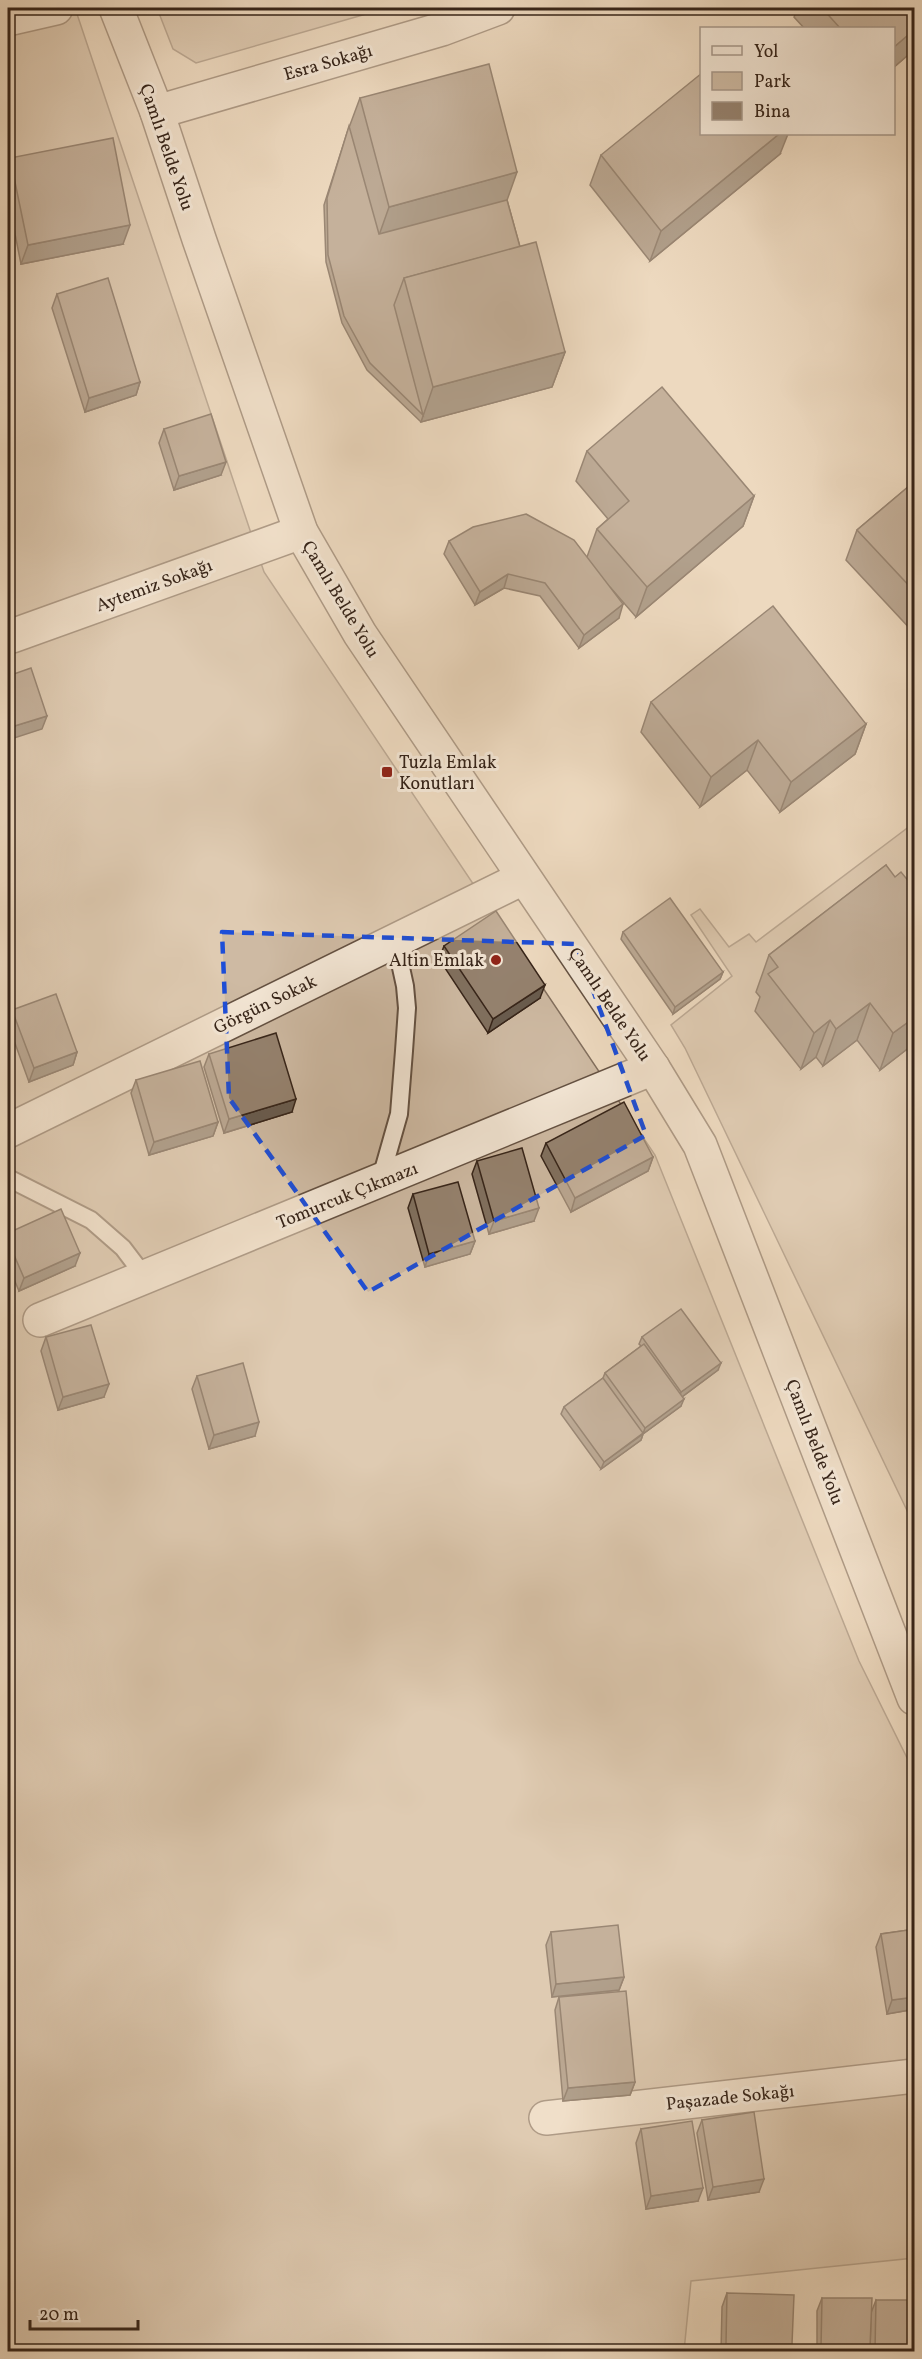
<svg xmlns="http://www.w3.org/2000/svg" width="922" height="2359" font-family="Vollkorn,serif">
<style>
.green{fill:#cebaa3;stroke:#826f5e;stroke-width:1.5}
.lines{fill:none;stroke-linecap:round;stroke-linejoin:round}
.service-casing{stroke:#645142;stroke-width:20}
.minor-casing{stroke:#645142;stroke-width:36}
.tertiary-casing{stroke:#645142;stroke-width:36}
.service{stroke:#f3e6d5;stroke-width:16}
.minor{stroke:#f3e6d5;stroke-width:33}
.tertiary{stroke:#f3e6d5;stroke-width:33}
.wall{fill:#80705f;stroke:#362419;stroke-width:1.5}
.shaded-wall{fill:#685b4e;stroke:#362419;stroke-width:1.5}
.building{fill:#95826f;stroke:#362419;stroke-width:1.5}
.marked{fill:none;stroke:#1d4ed8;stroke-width:4.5;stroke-dasharray:12 8;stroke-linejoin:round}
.poi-dot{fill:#8f2418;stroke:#f3e6d5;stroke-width:2}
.labels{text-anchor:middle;stroke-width:6;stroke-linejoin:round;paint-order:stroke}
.street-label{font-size:18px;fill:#362419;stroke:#f3e6d5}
.poi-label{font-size:18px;fill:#362419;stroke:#f3e6d5;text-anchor:start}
</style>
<rect width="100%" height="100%" fill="#edd9bf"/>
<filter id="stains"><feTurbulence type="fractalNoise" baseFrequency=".00333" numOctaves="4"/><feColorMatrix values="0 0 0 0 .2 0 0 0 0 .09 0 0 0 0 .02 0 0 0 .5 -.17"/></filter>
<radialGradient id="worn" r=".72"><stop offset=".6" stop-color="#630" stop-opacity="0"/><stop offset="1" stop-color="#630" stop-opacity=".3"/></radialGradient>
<!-- green -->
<g class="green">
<polygon points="8,8 75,8 264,572 655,1155 859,1661 914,1772 914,2258 691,2281 684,2351 8,2352"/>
<polygon points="157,8 387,8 196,63 173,49"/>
<polygon points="914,823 914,1525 685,1048 671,1025 732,976 691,915 700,909 729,947 749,934 756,942"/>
</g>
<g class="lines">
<!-- service casing -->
<g class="service-casing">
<g id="service">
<polyline points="8,1178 91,1220 123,1248 145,1277"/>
<polyline points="380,1181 399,1114 404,1051 407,1008 405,986 395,940"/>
</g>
</g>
<!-- minor casing -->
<g class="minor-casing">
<g id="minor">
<polyline points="8,19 56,8"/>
<polyline points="157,112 442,29 498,8"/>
<polyline points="8,636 12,636 301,532"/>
<polyline points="8,1131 523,878"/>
<polyline points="40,1320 653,1068"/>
<polyline points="546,2118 914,2076"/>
</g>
</g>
<!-- tertiary casing -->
<g class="tertiary-casing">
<polyline id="tertiary" points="116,8 157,112 199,239 301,532 360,634 653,1068 700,1145 914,1698"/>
</g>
<!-- service -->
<use href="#service" class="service"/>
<!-- minor -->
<use href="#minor" class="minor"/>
<!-- tertiary -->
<use href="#tertiary" class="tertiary"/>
</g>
<!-- wall -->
<g class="wall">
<polygon points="798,8 915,8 915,49 894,67 894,28 804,28 794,17"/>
<polygon points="360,98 507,200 520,247 565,352 552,387 421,422 367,370 342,323 326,262 324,205 347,133"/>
<polygon points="780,154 650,261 590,185 601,155"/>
<polygon points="10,158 123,244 21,264 8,199 8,165"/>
<polygon points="57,294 140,382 136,395 85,412 52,308"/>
<polygon points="164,429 221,475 174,490 159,443"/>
<polygon points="587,451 754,496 743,526 636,617 610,587 619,618 579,648 540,596 504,588 475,605 444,554 449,541 587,557 597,529 608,519 576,481"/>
<polygon points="915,481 915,634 846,560 857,530"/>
<polygon points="651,702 866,724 855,754 780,812 747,770 700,807 641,732"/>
<polygon points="886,865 915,1043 880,1070 857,1040 823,1066 816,1057 801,1069 755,1011 760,997 756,992 769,955"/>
<polygon points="623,932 723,972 720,979 673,1014 621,939"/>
<polygon points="444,946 540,998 488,1033 439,959"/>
<polygon points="12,1010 77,1052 73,1065 29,1082 8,1024"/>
<polygon points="209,1054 292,1112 224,1133 204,1067"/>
<polygon points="136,1080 218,1122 213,1136 149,1155 131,1093"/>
<polygon points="546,1143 653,1157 648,1171 571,1212 541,1156"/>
<polygon points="477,1161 534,1221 489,1234 472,1174"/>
<polygon points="413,1194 475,1241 470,1254 425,1267 408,1208"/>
<polygon points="8,1233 75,1266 19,1291 8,1265"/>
<polygon points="46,1337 104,1397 58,1410 41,1351"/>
<polygon points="642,1337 718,1370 682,1397 681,1406 643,1434 641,1440 601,1469 561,1414 564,1407 603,1378 605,1373 641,1346 639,1344"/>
<polygon points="197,1376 255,1436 209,1449 192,1389"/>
<polygon points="915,1929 915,2009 887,2014 876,1947 881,1934"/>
<polygon points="551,1932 624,1977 619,1990 552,1997 546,1945"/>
<polygon points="559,1997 635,2082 630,2095 563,2101 555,2010"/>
<polygon points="702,2120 759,2192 708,2200 697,2133"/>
<polygon points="641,2129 698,2201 646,2209 636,2143"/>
<polygon points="727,2293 792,2344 790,2352 721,2352 722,2307"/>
<polygon points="822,2298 870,2347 869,2352 817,2352 817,2311"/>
<polygon points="876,2300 915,2352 870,2352 871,2313"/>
</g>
<!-- shaded-wall -->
<g class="shaded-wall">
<polygon points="915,29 915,49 894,67 894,47"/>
<polygon points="779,134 788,134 780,154 650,261 661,231"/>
<polygon points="517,172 505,206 377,241 389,207"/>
<polygon points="130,225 123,244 21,264 28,245"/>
<polygon points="565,352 552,387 421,422 433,387"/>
<polygon points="140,382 136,395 85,412 89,398"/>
<polygon points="226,462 221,475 174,490 179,476"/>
<polygon points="754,496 743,526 636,617 647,587"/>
<polygon points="508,574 504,588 475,605 480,592"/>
<polygon points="623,604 619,618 579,648 584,635"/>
<polygon points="47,716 42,729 8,740 8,728"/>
<polygon points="866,724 855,754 780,812 791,782"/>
<polygon points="758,740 747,770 700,807 711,777"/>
<polygon points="723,972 720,979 673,1014 675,1007"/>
<polygon points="545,985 540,998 488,1033 493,1019"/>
<polygon points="870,1003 857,1040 823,1066 836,1029"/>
<polygon points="915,1017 915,1043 880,1070 893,1033"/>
<polygon points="830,1020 816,1057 801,1069 814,1033"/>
<polygon points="77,1052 73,1065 29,1082 34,1068"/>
<polygon points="296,1099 292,1112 224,1133 229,1119"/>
<polygon points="218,1122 213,1136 149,1155 154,1142"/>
<polygon points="653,1157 648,1171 571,1212 575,1198"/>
<polygon points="539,1208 534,1221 489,1234 494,1221"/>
<polygon points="475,1241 470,1254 425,1267 429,1254"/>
<polygon points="80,1253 75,1266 19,1291 24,1278"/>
<polygon points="721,1363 718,1370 679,1399 681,1392"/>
<polygon points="109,1384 104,1397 58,1410 63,1397"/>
<polygon points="684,1399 681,1406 643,1434 641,1440 601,1469 604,1462 643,1434 645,1428"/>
<polygon points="259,1422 255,1436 209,1449 214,1435"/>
<polygon points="624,1977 619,1990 552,1997 556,1984"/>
<polygon points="915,1997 915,2009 887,2014 892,2000"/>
<polygon points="635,2082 630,2095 563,2101 568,2088"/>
<polygon points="764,2179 759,2192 708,2200 713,2187"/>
<polygon points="703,2188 698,2201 646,2209 651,2196"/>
<polygon points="726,2344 792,2344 790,2352 723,2352"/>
<polygon points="870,2347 869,2352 820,2352 821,2348"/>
<polygon points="875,2350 915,2350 915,2352 874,2352"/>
</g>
<!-- building -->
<g class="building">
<polygon points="822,8 915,8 915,29 894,47 894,28 840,28"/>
<polygon points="489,64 517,172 389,207 360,98"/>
<polygon points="702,73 702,134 779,134 661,231 601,155"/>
<polygon points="349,126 379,234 507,200 520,247 404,278 394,305 423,415 370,363 344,316 328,255 327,198"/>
<polygon points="113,138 130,225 28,245 10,158"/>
<polygon points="536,242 565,352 433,387 404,278"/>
<polygon points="108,278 140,382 89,398 57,294"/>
<polygon points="662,387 754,496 647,587 597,529 629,501 587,451"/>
<polygon points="211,414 226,462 179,476 164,429"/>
<polygon points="915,481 915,592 857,530"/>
<polygon points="526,514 574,540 623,604 584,635 545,583 508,574 480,592 449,541 473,527"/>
<polygon points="773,606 866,724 791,782 758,740 711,777 651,702"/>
<polygon points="31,668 47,716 8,728 8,676"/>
<polygon points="886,865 895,877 901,872 915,889 915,1017 893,1033 870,1003 836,1029 830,1020 814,1033 768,974 778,967 769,955"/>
<polygon points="670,898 723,972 675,1007 623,932"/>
<polygon points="496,911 545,985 493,1019 444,946"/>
<polygon points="56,994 77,1052 34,1068 12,1010"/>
<polygon points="276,1033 296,1099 229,1119 209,1054"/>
<polygon points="200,1061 218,1122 154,1142 136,1080"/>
<polygon points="624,1102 653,1157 575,1198 546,1143"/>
<polygon points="522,1148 539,1208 494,1221 477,1161"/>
<polygon points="458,1182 475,1241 429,1254 413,1194"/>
<polygon points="61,1209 80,1253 24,1278 8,1241 8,1233"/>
<polygon points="681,1309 721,1363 681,1392 642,1337"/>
<polygon points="91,1325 109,1384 63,1397 46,1337"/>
<polygon points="644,1344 684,1399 645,1428 605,1373"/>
<polygon points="243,1363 259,1422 214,1435 197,1376"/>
<polygon points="603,1378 643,1433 604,1462 564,1407"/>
<polygon points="618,1925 624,1977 556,1984 551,1932"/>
<polygon points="915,1929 915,1997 892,2000 881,1934"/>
<polygon points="626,1991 635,2082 568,2088 559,1997"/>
<polygon points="754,2112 764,2179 713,2187 702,2120"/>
<polygon points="692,2121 703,2188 651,2196 641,2129"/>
<polygon points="727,2293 794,2295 792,2344 726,2344"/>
<polygon points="822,2298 872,2298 870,2347 821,2348"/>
<polygon points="876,2300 915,2300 915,2350 875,2350"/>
</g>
<!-- marked area -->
<path d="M0 0H922V2359H0ZM 222,932 L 576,944 L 646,1135 L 368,1292 L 229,1098 Z" fill="#edd9bf" fill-opacity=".55" fill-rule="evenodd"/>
<path class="marked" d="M 222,932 L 576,944 L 646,1135 L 368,1292 L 229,1098 Z"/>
<!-- markers -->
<g class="poi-dot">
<rect x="381" y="766" width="12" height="12" rx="3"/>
<circle cx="496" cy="960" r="6"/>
</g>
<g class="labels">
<!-- street labels -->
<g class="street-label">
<text transform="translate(328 62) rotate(-16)" y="6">Esra Sokağı</text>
<text transform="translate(167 147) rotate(71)" y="6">Çamlı Belde Yolu</text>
<text transform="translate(154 585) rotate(-20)" y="6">Aytemiz Sokağı</text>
<text transform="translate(341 599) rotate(59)" y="6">Çamlı Belde Yolu</text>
<text transform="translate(265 1004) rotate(-26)" y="6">Görgün Sokak</text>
<text transform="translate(610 1004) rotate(56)" y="6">Çamlı Belde Yolu</text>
<text transform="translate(347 1195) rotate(-22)" y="6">Tomurcuk Çıkmazı</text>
<text transform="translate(815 1442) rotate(69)" y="6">Çamlı Belde Yolu</text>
<text transform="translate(730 2097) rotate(-6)" y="6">Paşazade Sokağı</text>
</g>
<!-- poi labels -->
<g class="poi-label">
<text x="399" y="768">Tuzla Emlak<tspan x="399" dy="21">Konutları</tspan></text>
<text x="484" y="966" text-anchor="end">Altin Emlak</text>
</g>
</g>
<!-- margin -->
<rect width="922" height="2359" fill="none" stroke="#edd9bf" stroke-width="30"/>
<rect x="9" y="9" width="904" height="2341" fill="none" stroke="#362419" stroke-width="3"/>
<rect x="15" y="15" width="892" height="2329" fill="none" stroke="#362419" stroke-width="1.5"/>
<!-- legend -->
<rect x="700" y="27" width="195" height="108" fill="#f3e6d5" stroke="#a7988a" stroke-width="1.5"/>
<rect x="712" y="46" width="30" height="9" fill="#f3e6d5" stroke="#a7988a" stroke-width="1.5"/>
<text x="754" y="57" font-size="18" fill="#362419">Yol</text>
<rect x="712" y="72" width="30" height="18" fill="#cebaa3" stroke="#a7988a" stroke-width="1.5"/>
<text x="754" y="87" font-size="18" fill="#362419">Park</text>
<rect x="712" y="102" width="30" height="18" fill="#95826f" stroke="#a7988a" stroke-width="1.5"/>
<text x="754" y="117" font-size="18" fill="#362419">Bina</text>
<!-- scale -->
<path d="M30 2320v9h108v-9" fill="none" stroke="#362419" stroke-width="3"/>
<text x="39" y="2320" font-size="18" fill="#362419" stroke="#f3e6d5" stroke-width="4.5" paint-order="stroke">20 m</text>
<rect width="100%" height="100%" filter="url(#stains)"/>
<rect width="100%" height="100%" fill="url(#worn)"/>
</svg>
